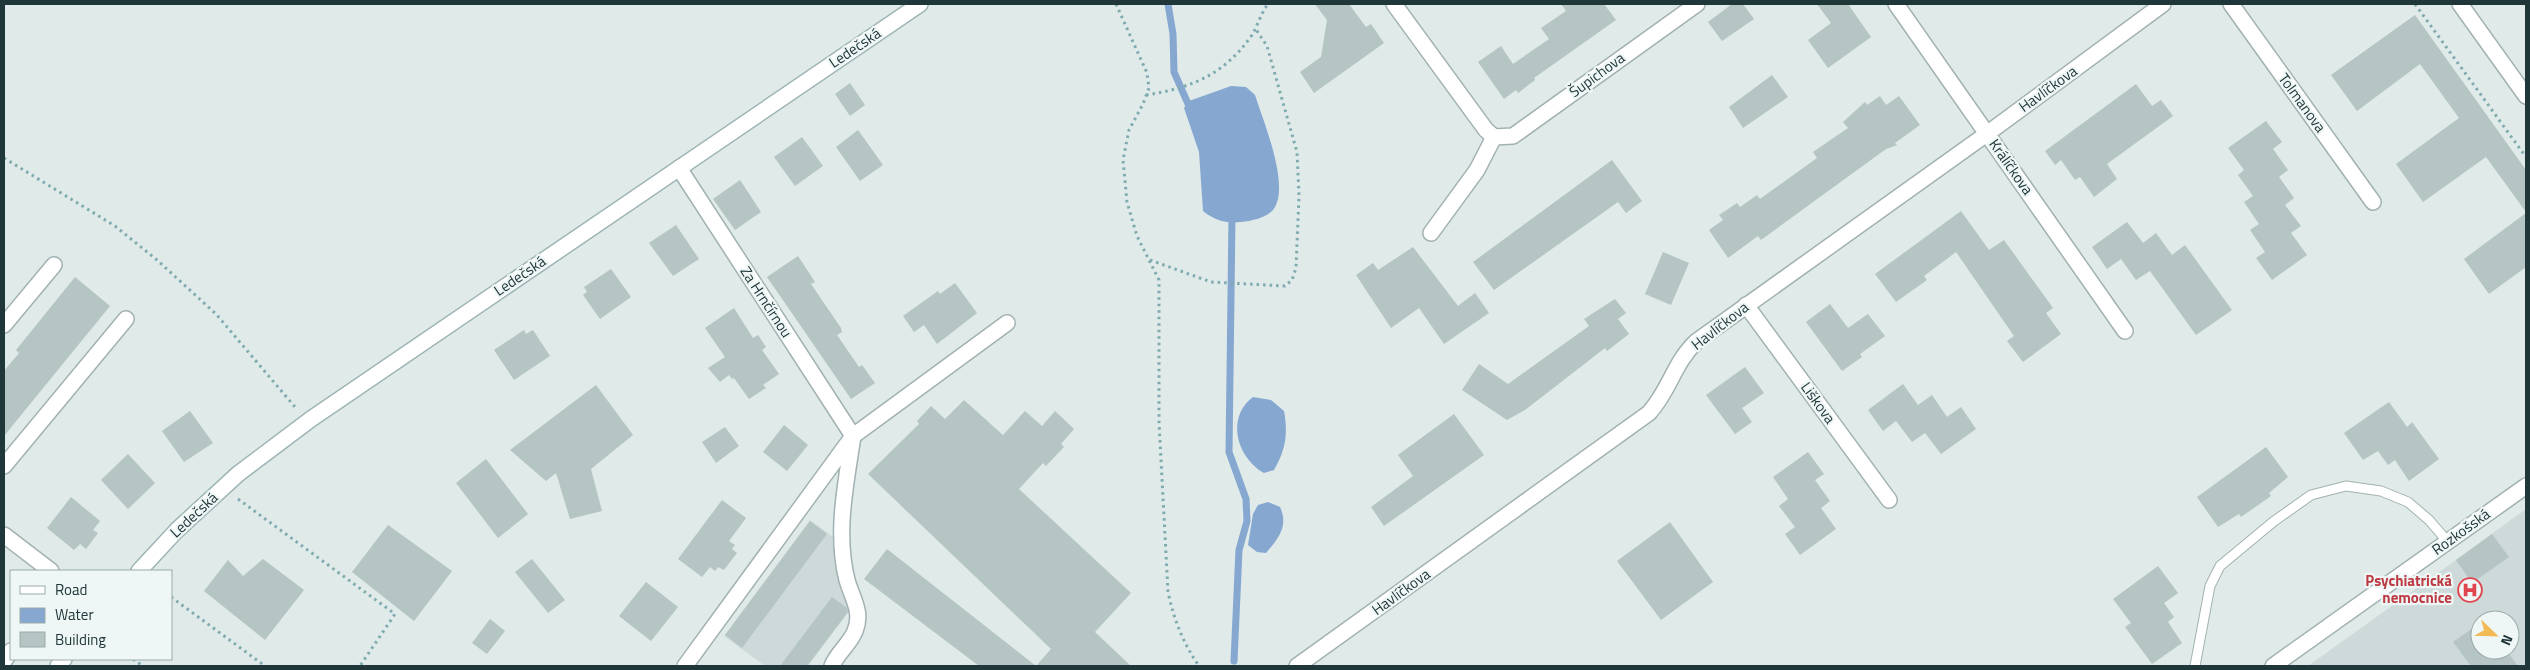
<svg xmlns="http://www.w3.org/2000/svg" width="2530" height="670" font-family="'Titillium Web',sans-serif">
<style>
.built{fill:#cddad9;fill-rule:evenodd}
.water{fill:#85a7d0}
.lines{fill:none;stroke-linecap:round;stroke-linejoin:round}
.stream{stroke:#85a7d0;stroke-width:7}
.building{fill:#b4c5c4}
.lane-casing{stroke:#a2b1b1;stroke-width:11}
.street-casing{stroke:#a2b1b1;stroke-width:18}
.secondary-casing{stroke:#9eb5b6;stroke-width:18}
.path{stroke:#7faaae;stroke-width:3;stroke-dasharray:2.5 4;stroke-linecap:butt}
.lane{stroke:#fff;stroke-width:9}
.street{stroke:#fff;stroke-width:15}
.secondary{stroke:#fff;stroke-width:15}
.labels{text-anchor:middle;stroke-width:4.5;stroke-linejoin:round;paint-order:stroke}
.street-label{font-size:15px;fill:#20373a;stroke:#eff7f6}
.health-label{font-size:15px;font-weight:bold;fill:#be3a42;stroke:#eff7f6;text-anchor:end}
</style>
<rect width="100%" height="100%" fill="#dfeae9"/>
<!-- built -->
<g class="built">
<path d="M 2526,509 L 2526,666 L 2308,666 L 2456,560 ZM 2480,620 L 2510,620 L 2510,650 L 2480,650 Z"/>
<polygon points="810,520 836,539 836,568 841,592 850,610 808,666 765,666 724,636"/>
</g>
<!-- water -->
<g class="water">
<path d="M 1231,86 L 1246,87 L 1255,95 C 1263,120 1289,183 1275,207 C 1270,216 1258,219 1249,221 C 1230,224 1218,223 1203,211 L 1199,152 L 1184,108 L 1189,101 Z"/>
<path d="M 1253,397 L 1271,400 L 1284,411 C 1288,434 1286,449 1274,470 L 1264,473 C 1236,457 1226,417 1253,397 Z"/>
<path d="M 1268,502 L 1280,507 C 1289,526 1278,539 1266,553 L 1257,552 L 1248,545 L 1253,514 L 1258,505 Z"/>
</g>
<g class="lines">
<!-- stream -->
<g class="stream">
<polyline points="1168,4 1173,34 1174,72 1189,106 1193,109"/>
<polyline points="1232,216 1229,452 1246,499 1247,521 1239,550 1234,661"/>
</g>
</g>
<!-- building -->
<g class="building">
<polygon points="1315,4 1349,4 1366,27 1371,24 1384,43 1314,93 1300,72 1321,57 1327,20"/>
<polygon points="1561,4 1604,4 1616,20 1534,78 1535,80 1518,93 1516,90 1504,99 1478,62 1501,46 1513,64 1549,39 1541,28 1566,11"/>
<polygon points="1732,4 1743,4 1754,19 1722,41 1708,22"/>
<polygon points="1817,4 1848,4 1871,37 1828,68 1808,40 1831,23"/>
<polygon points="2415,15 2526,170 2526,212 2486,157 2423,202 2396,164 2459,118 2420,64 2357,111 2331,75"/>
<polygon points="1772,75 1788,97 1743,128 1729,107"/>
<polygon points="850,83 865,105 850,116 835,94"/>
<polygon points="2136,84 2152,106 2161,100 2173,116 2107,164 2117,179 2094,197 2080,177 2075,180 2061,160 2055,165 2045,151"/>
<polygon points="1880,96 1886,105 1899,96 1920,125 1895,143 1897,145 1886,149 1761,240 1758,236 1728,258 1709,230 1723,220 1719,215 1737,203 1740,207 1757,195 1760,199 1817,158 1813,152 1848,128 1843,122 1865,102 1867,105"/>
<polygon points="2266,121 2282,142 2273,149 2288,170 2279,177 2294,198 2285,205 2301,226 2291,233 2307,255 2272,280 2256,258 2265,252 2250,230 2259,224 2244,202 2253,196 2238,175 2244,170 2228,148"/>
<polygon points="858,130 883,165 860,181 836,147"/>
<polygon points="802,137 823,166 795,186 774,157"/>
<polygon points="1612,160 1642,201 1626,213 1618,202 1494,290 1473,262"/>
<polygon points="740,180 761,212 735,230 713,199"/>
<polygon points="1961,211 1989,250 2004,240 2053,308 2046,313 2061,334 2023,362 2007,341 2014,336 1956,252 1924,276 1927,280 1896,302 1875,274"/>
<polygon points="2526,213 2526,267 2489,294 2464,259"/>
<polygon points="2127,222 2143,243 2156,233 2172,255 2185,245 2232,310 2196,335 2150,271 2136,280 2121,259 2107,269 2092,247"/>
<polygon points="676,225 699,259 673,276 649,243"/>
<polygon points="1413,247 1458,306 1475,293 1489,313 1444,344 1419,308 1391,328 1356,275 1373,263 1378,270"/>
<polygon points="1663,252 1689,263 1671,305 1645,294"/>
<polygon points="798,256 815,282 811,284 841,328 842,332 837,335 859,367 862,365 875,383 851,399 767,277"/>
<polygon points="611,269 631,297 600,319 583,295 587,292 584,287"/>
<polygon points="75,277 110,306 4,436 4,371 19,353 16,350"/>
<polygon points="955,283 977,313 937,344 924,325 914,332 903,316 938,291 940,294"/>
<polygon points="1615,299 1626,313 1618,319 1629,334 1607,351 1605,348 1525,410 1507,420 1462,390 1479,364 1508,384 1589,326 1584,319"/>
<polygon points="1830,304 1848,328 1868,314 1885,336 1860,354 1862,357 1842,371 1806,322"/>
<polygon points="734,308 753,338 758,335 766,347 762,350 779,374 763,385 766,388 749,399 734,378 732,379 729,375 720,382 708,368 725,357 705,328"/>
<polygon points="524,330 526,334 533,330 550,356 514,380 494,350"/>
<polygon points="1745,367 1764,393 1742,408 1752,422 1735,434 1706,395"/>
<polygon points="1903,384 1918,405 1932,395 1947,417 1961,407 1976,429 1941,454 1925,433 1912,442 1896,421 1883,431 1868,410"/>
<polygon points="596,385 633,435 591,469 602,511 570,519 556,473 546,481 510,450"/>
<polygon points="964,400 1003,435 1025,411 1042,426 1055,411 1074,429 1061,444 1064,447 1046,466 1043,463 1019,489 1131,593 1095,632 1131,666 979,666 864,579 887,549 1036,666 1051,649 868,474 919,424 917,421 931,406 945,419"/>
<polygon points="2389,402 2407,427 2412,422 2439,459 2409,481 2395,460 2388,465 2378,451 2363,460 2344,433"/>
<polygon points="190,411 213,443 184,462 162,431"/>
<polygon points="1454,414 1484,455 1384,526 1371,507 1413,476 1398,455"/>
<polygon points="784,425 808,445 787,471 763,452"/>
<polygon points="725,427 739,446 716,463 702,442"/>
<polygon points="2266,447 2288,477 2269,493 2271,496 2241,517 2239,514 2218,527 2197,497"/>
<polygon points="1808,452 1824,474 1815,480 1830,501 1821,508 1836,529 1800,555 1785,534 1795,527 1779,506 1788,499 1773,477"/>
<polygon points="128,454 155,483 128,509 101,480"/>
<polygon points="486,459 528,514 498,538 456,483"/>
<polygon points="71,497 100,521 93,530 98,533 86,549 80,544 74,550 47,528"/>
<polygon points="722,500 746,518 729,541 735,545 732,549 737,553 730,562 724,570 718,567 715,571 710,567 702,577 678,559"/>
<polygon points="810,521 827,534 742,648 725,635"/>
<polygon points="1670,522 1713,582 1661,620 1617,561"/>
<polygon points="388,525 452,571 414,621 352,572"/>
<polygon points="2492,534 2509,557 2472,583 2456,560"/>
<polygon points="263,559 304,590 265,640 204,591 228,560 243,576"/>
<polygon points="532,559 565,600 548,613 515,572"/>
<polygon points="2158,566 2178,593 2164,603 2174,617 2168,622 2182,643 2152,664 2125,627 2131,623 2113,599"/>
<polygon points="646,582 678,607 651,641 619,616"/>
<polygon points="832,597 847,608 848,612 807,666 780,666"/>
<polygon points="490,619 505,631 487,654 472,643"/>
<polygon points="2480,623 2480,650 2506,650 2518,666 2471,666 2453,642"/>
</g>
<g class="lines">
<!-- lane casing -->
<g class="lane-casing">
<polyline id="lane" points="2195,666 2210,586 2220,566 2273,522 2311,495 2346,486 2381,491 2408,502 2429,520 2448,542"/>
</g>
<!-- street casing -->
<g class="street-casing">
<g id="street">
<polyline points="1394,4 1486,130 1494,137 1513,136 1697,4"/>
<polyline points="1896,4 2125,331"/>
<polyline points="2231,4 2373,202"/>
<polyline points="2460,4 2526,96"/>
<path d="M 679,168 L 853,436 C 846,483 835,533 847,580 C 852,598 863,612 855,631 C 850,644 837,653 832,666"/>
<polyline points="1431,233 1477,170 1494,137"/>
<polyline points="1746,305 1889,500"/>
<polyline points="4,325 54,265"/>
<polyline points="4,466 126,319"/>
<polyline points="4,535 51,571"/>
<polyline points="4,661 11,651"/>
<polyline points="685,666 853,436 1007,323"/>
<path d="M 1297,666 L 1649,413 C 1670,390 1674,362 1697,341 L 1988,133 L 2163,4"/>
<polyline points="2273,666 2526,486"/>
</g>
</g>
<!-- secondary casing -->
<g class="secondary-casing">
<g id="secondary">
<polyline points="139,571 177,530 238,474 311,419 920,4"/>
<polyline points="58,666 64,659"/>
</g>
</g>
<!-- path -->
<g class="path">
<path d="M 1116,4 L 1147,73 L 1149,88 L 1143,104 L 1129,130 L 1123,160 L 1127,202 L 1137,236 L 1159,280 L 1159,422 L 1168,592 C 1174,620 1183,643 1199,666"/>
<polyline points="2415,4 2526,157"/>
<path d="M 1146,95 C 1192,88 1225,74 1252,35 C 1258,25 1261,13 1268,4"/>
<polyline points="4,158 115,226 157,260 216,314 295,407"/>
<polyline points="1150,260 1211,282 1285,286 1292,280 1296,268 1299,196 1297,152 1267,46 1255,28"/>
<polyline points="238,499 395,614 360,666"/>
<polyline points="171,597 265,666"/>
<polyline points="133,659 143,666"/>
</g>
<!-- lane -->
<use href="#lane" class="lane"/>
<!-- street -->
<use href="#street" class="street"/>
<!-- secondary -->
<use href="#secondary" class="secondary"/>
</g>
<!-- icons -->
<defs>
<g id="hospital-ring" transform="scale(1.25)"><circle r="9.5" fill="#eff7f6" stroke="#e0444e" stroke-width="1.5"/><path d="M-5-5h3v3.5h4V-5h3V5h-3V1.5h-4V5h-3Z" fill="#e0444e"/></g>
</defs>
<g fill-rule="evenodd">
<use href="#hospital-ring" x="2470" y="590"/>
</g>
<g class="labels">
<!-- street labels -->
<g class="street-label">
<text transform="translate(855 48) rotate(-34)" y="5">Ledečská</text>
<text transform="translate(1597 75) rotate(-36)" y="5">Šupichova</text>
<text transform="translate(2048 89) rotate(-36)" y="5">Havlíčkova</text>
<text transform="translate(2302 103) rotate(54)" y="5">Tolmanova</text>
<text transform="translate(2011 167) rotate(55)" y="5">Králíčkova</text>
<text transform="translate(520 276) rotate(-34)" y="5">Ledečská</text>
<text transform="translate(766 302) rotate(57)" y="5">Za Hrnčírnou</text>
<text transform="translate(1720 326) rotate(-38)" y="5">Havlíčkova</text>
<text transform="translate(1818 403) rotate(54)" y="5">Liškova</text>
<text transform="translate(194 515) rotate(-43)" y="5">Ledečská</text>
<text transform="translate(2461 532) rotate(-36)" y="5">Rozkošská</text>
<text transform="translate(1401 592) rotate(-36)" y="5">Havlíčkova</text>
</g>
<!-- health labels -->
<g class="health-label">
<text x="2452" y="586">Psychiatrická<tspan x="2452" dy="17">nemocnice</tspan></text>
</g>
</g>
<!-- border -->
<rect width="2530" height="670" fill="none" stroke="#20373a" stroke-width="10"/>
<!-- legend -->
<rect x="10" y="570" width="162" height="90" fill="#eff7f6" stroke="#9caaab"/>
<rect x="20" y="586" width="25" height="8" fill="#ffffff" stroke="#9caaab"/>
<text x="55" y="595" font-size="15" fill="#20373a">Road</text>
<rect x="20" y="608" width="25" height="15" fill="#85a7d0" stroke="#9caaab"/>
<text x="55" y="620" font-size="15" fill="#20373a">Water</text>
<rect x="20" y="632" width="25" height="15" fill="#b4c5c4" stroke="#9caaab"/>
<text x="55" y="645" font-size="15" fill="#20373a">Building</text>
<!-- north arrow -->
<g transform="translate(2495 635) rotate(113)"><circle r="24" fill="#eff7f6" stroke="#9caaab"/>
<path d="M0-4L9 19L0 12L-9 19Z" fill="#f2b954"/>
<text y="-8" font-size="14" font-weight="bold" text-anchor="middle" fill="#20373a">N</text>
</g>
</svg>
